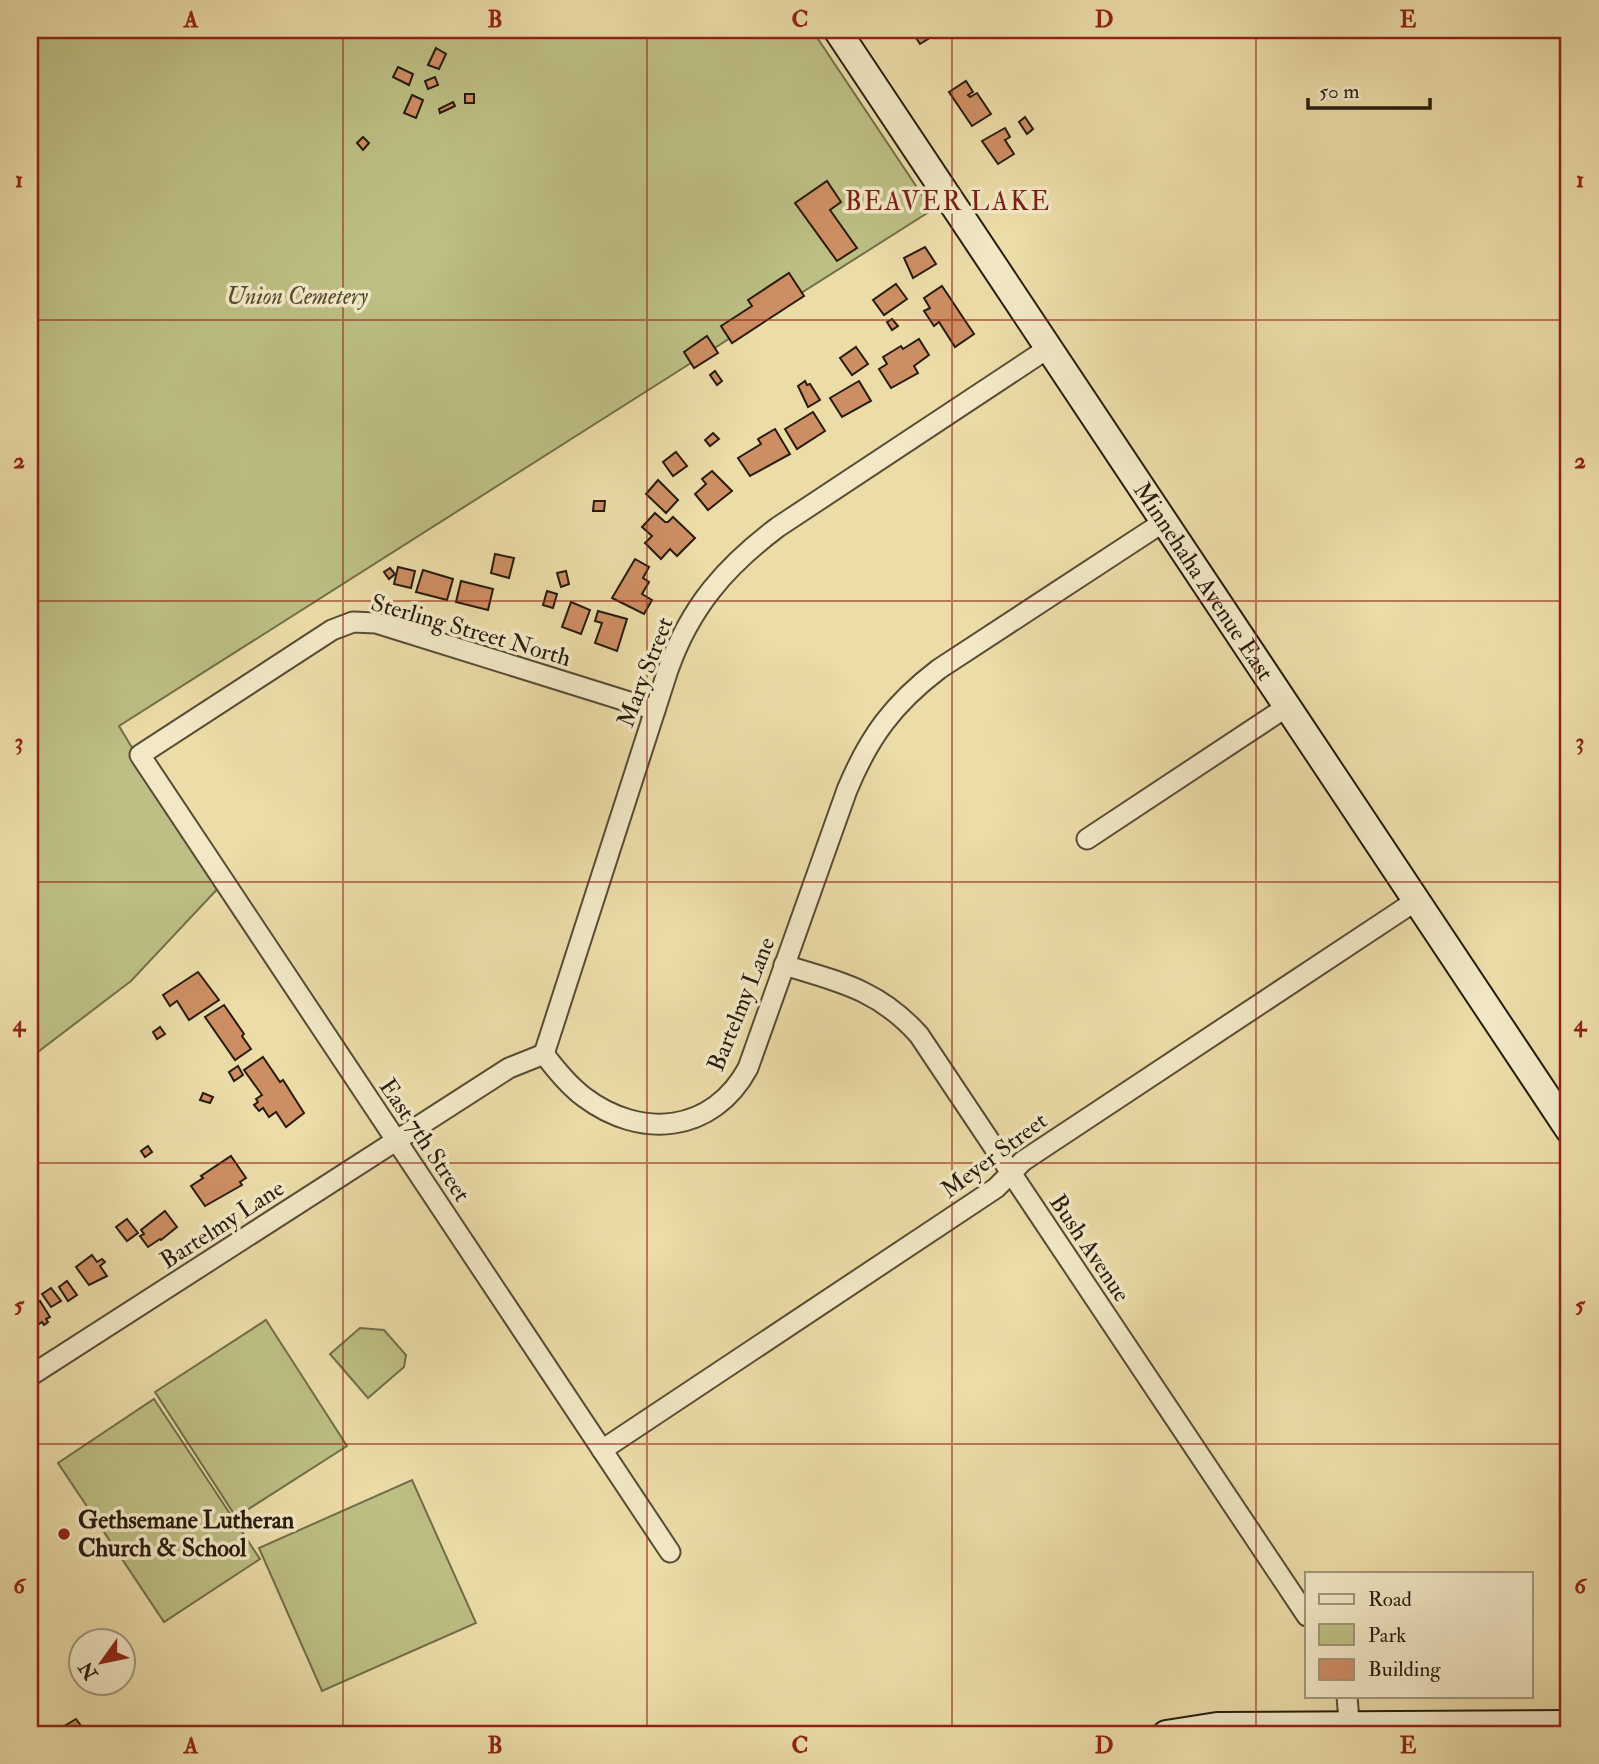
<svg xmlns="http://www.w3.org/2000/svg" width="1599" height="1764" font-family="'IM FELL Double Pica',serif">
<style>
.green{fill:#bdbf84;stroke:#726e49;stroke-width:2}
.building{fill:#ce8e63;stroke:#271c0e;stroke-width:2}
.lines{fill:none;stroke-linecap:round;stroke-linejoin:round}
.minor-casing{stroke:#584c34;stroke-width:23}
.secondary-casing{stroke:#271c0e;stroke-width:30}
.minor{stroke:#f2e8c6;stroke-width:19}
.secondary{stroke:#f2e8c6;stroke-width:26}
.grid{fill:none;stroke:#8f2418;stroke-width:2;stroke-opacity:0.55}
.poi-dot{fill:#8f2418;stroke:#f2e8c6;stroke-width:2.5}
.labels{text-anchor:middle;stroke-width:7;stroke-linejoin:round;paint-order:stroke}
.park-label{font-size:24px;font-style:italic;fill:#544d31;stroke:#f2e8c6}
.street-label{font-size:24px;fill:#271c0e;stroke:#f2e8c6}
.poi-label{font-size:24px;font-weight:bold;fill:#271c0e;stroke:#f2e8c6;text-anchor:start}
.neighbourhood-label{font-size:26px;letter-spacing:2px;fill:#7a1f14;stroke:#f2e8c6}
.neatline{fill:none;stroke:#8f2418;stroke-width:2.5}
.grid-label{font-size:23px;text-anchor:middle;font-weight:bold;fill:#8f2418}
</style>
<rect width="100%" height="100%" fill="#ebdca8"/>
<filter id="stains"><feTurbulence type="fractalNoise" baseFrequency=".00286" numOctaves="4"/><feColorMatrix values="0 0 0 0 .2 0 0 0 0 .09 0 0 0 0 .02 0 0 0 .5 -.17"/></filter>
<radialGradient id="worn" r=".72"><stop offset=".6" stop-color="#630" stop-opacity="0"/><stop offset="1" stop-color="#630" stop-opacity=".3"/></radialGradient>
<!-- green -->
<g class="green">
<polygon points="30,30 812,30 932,210 119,726 184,834 224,882 131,981 30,1058"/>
<polygon points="266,1320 347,1446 236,1517 155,1392"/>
<polygon points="360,1328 384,1330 406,1355 404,1367 368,1398 330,1354"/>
<polygon points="154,1399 260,1559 164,1622 58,1463"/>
<polygon points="412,1480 476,1623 322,1691 259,1548"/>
</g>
<!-- building -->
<g class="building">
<polygon points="911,30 940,30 941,31 920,44"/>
<polygon points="436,48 446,54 439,69 428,65"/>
<polygon points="398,67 413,74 409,85 393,77"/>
<polygon points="435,77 438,85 428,89 425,81"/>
<polygon points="966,81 973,92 968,95 970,97 977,93 991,114 972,126 949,92"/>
<rect x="465" y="94" width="9" height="9"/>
<polygon points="412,95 423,100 416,118 404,113"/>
<polygon points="453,102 455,106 440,113 439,109"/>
<polygon points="1025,117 1033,129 1027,134 1019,122"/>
<polygon points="1005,128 1010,137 1005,140 1014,154 998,164 982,141"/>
<polygon points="363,137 369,143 363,150 357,143"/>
<polygon points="827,181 841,202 830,210 857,248 837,261 795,203"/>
<polygon points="925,247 936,264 913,278 904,258"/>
<polygon points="789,273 804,296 732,343 721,326 752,306 748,300"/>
<polygon points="896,284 907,299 884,315 873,300"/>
<polygon points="942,286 974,334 955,347 939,322 934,326 924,311 930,308 924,298"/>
<polygon points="892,319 898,326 892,330 887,322"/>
<polygon points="707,336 718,353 694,368 684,352"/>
<polygon points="919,339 929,355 914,366 918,373 891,388 879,369 887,364 883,357 901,346 903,349"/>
<polygon points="856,347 868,364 852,375 840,358"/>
<polygon points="715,371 722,381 717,385 710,375"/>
<polygon points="805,381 807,385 810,384 820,400 808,407 798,386"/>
<polygon points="859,381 871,401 842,417 830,398"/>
<polygon points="813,412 825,431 797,449 785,429"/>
<polygon points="775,429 790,454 750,476 738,458 761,444 758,439"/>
<polygon points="713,433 719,439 710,446 705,440"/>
<polygon points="676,452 687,466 673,476 663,462"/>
<polygon points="712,471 732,491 708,510 695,494 706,484 702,479"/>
<polygon points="658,480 678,500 666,513 646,494"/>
<polygon points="594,501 605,501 604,511 593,511"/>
<polygon points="655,513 665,522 668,522 673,517 695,538 677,556 670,549 661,559 645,543 652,536 642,527"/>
<polygon points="495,554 514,558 509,578 491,573"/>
<polygon points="635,559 649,567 643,578 649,582 642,594 652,600 644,614 612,598"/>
<polygon points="398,567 415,571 411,588 394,584"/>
<polygon points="390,568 395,574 389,579 384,572"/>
<polygon points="423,570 453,579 447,600 416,592"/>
<polygon points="566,571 569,584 561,587 557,573"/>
<polygon points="461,581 493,589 488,610 456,602"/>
<polygon points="547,591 557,594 553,608 543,605"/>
<polygon points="571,602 590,610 581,634 562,627"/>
<polygon points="598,611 627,619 617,651 595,643 602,623 595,621"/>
<polygon points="198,972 219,1000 189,1020 177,1001 170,1006 163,995"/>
<polygon points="224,1005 244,1034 242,1036 251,1049 235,1060 205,1017"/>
<polygon points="160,1027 165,1034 157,1039 153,1032"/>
<polygon points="263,1057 280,1082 283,1080 304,1113 286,1127 276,1112 269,1117 263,1108 259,1111 254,1105 258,1102 256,1099 262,1095 244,1070"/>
<polygon points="238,1066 243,1075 234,1081 229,1072"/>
<polygon points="203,1093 213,1097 210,1103 200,1100"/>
<polygon points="148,1146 152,1152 145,1157 141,1151"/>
<polygon points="231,1156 246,1178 240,1182 242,1185 205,1206 191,1186 203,1178 201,1176"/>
<polygon points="165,1211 177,1227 161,1240 160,1239 148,1247 140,1236 144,1234 141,1230"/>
<polygon points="127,1219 138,1233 127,1241 116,1227"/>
<polygon points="92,1255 97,1262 102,1259 105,1262 100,1266 107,1276 89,1285 76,1267"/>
<polygon points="67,1281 77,1295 68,1301 59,1287"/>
<polygon points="51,1288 61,1301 51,1307 42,1294"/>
<polygon points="40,1301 50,1317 46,1319 48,1322 44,1325 42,1322 33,1328 30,1323 30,1308"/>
<polygon points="76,1719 87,1734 51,1734"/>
</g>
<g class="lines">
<!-- minor casing -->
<g class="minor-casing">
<g id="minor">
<polyline points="655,710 376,623 353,622 332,630 140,755 670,1552"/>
<polyline points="1087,839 1288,706"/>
<path d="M 784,965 C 840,982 879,990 919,1035 L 1307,1616"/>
<path d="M 544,1054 C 556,1070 568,1085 584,1097 C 641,1140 713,1133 748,1068 L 847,790 C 869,737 893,704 939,669 L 1165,521"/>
<path d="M 544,1054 L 668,670 C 690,607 726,566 778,527 L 1050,347"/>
<polyline points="30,1376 509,1068 544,1054"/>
<polyline points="602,1450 996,1188 1023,1161 1417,900"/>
<polyline points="1347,1696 1350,1734"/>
</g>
</g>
<!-- secondary casing -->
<g class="secondary-casing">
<g id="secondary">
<path id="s1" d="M 837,30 L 1569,1130"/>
<polyline points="1166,1734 1217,1726 1569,1724"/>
</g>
</g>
<!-- minor -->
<use href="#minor" class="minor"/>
<!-- secondary -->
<use href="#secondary" class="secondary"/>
</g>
<!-- grid -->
<path class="grid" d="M 343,30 L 343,1734M 647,30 L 647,1734M 952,30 L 952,1734M 1256,30 L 1256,1734M 30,320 L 1569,320M 30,601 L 1569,601M 30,882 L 1569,882M 30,1163 L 1569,1163M 30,1444 L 1569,1444"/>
<!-- markers -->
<circle class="poi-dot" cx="64" cy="1534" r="7"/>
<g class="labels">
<!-- park labels -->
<g class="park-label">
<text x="297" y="304">Union Cemetery</text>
</g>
<!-- street labels -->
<g class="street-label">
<text dy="8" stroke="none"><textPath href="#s1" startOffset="662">Minnehaha Avenue East</textPath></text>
<text transform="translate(471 630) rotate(16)" y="8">Sterling Street North</text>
<text transform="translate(645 672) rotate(-69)" y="8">Mary Street</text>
<text transform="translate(741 1004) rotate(-68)" y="8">Bartelmy Lane</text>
<text transform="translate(425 1140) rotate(56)" y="8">East 7th Street</text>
<text transform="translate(994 1155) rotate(-37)" y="8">Meyer Street</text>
<text transform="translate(222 1224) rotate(-33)" y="8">Bartelmy Lane</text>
<text transform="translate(1090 1248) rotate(56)" y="8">Bush Avenue</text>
</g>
<!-- poi labels -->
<g class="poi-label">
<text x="78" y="1528">Gethsemane Lutheran<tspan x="78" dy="28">Church &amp; School</tspan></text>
</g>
<!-- neighbourhood labels -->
<g class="neighbourhood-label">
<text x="948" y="210">BEAVER LAKE</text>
</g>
</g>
<!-- margin -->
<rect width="1599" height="1764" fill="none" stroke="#ebdca8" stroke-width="77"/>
<!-- legend -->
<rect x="1305" y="1572" width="228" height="126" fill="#f2e8c6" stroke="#a1967c" stroke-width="2"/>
<rect x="1319" y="1594" width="35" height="10" fill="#f2e8c6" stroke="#a1967c" stroke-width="2"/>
<text x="1368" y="1606" font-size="21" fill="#271c0e">Road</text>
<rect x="1319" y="1624" width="35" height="21" fill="#bdbf84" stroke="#a1967c" stroke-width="2"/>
<text x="1368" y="1642" font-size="21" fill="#271c0e">Park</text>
<rect x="1319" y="1659" width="35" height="21" fill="#ce8e63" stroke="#a1967c" stroke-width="2"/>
<text x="1368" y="1676" font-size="21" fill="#271c0e">Building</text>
<!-- north arrow -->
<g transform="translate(102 1662) rotate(237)"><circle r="33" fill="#f2e8c6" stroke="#a1967c" stroke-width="2"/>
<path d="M0-5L12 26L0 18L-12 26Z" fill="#8f2418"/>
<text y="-10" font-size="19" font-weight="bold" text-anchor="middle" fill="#271c0e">N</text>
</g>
<!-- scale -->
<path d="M1308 98v10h122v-10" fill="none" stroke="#271c0e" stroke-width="3.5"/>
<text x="1319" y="98" font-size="21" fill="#271c0e" stroke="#f2e8c6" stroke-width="5" paint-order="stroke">50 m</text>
<rect x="38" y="38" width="1522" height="1688" class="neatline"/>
<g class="grid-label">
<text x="191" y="27">A</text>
<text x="495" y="27">B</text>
<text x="800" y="27">C</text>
<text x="1104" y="27">D</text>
<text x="1408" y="27">E</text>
<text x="19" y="187">1</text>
<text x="1580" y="187">1</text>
<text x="19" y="468">2</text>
<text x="1580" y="468">2</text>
<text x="19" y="749">3</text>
<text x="1580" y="749">3</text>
<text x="19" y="1031">4</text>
<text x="1580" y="1031">4</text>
<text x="19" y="1312">5</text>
<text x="1580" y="1312">5</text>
<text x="19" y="1593">6</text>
<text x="1580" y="1593">6</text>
<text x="191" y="1753">A</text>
<text x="495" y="1753">B</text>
<text x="800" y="1753">C</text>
<text x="1104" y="1753">D</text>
<text x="1408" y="1753">E</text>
</g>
<rect width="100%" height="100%" filter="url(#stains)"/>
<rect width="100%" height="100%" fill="url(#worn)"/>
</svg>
